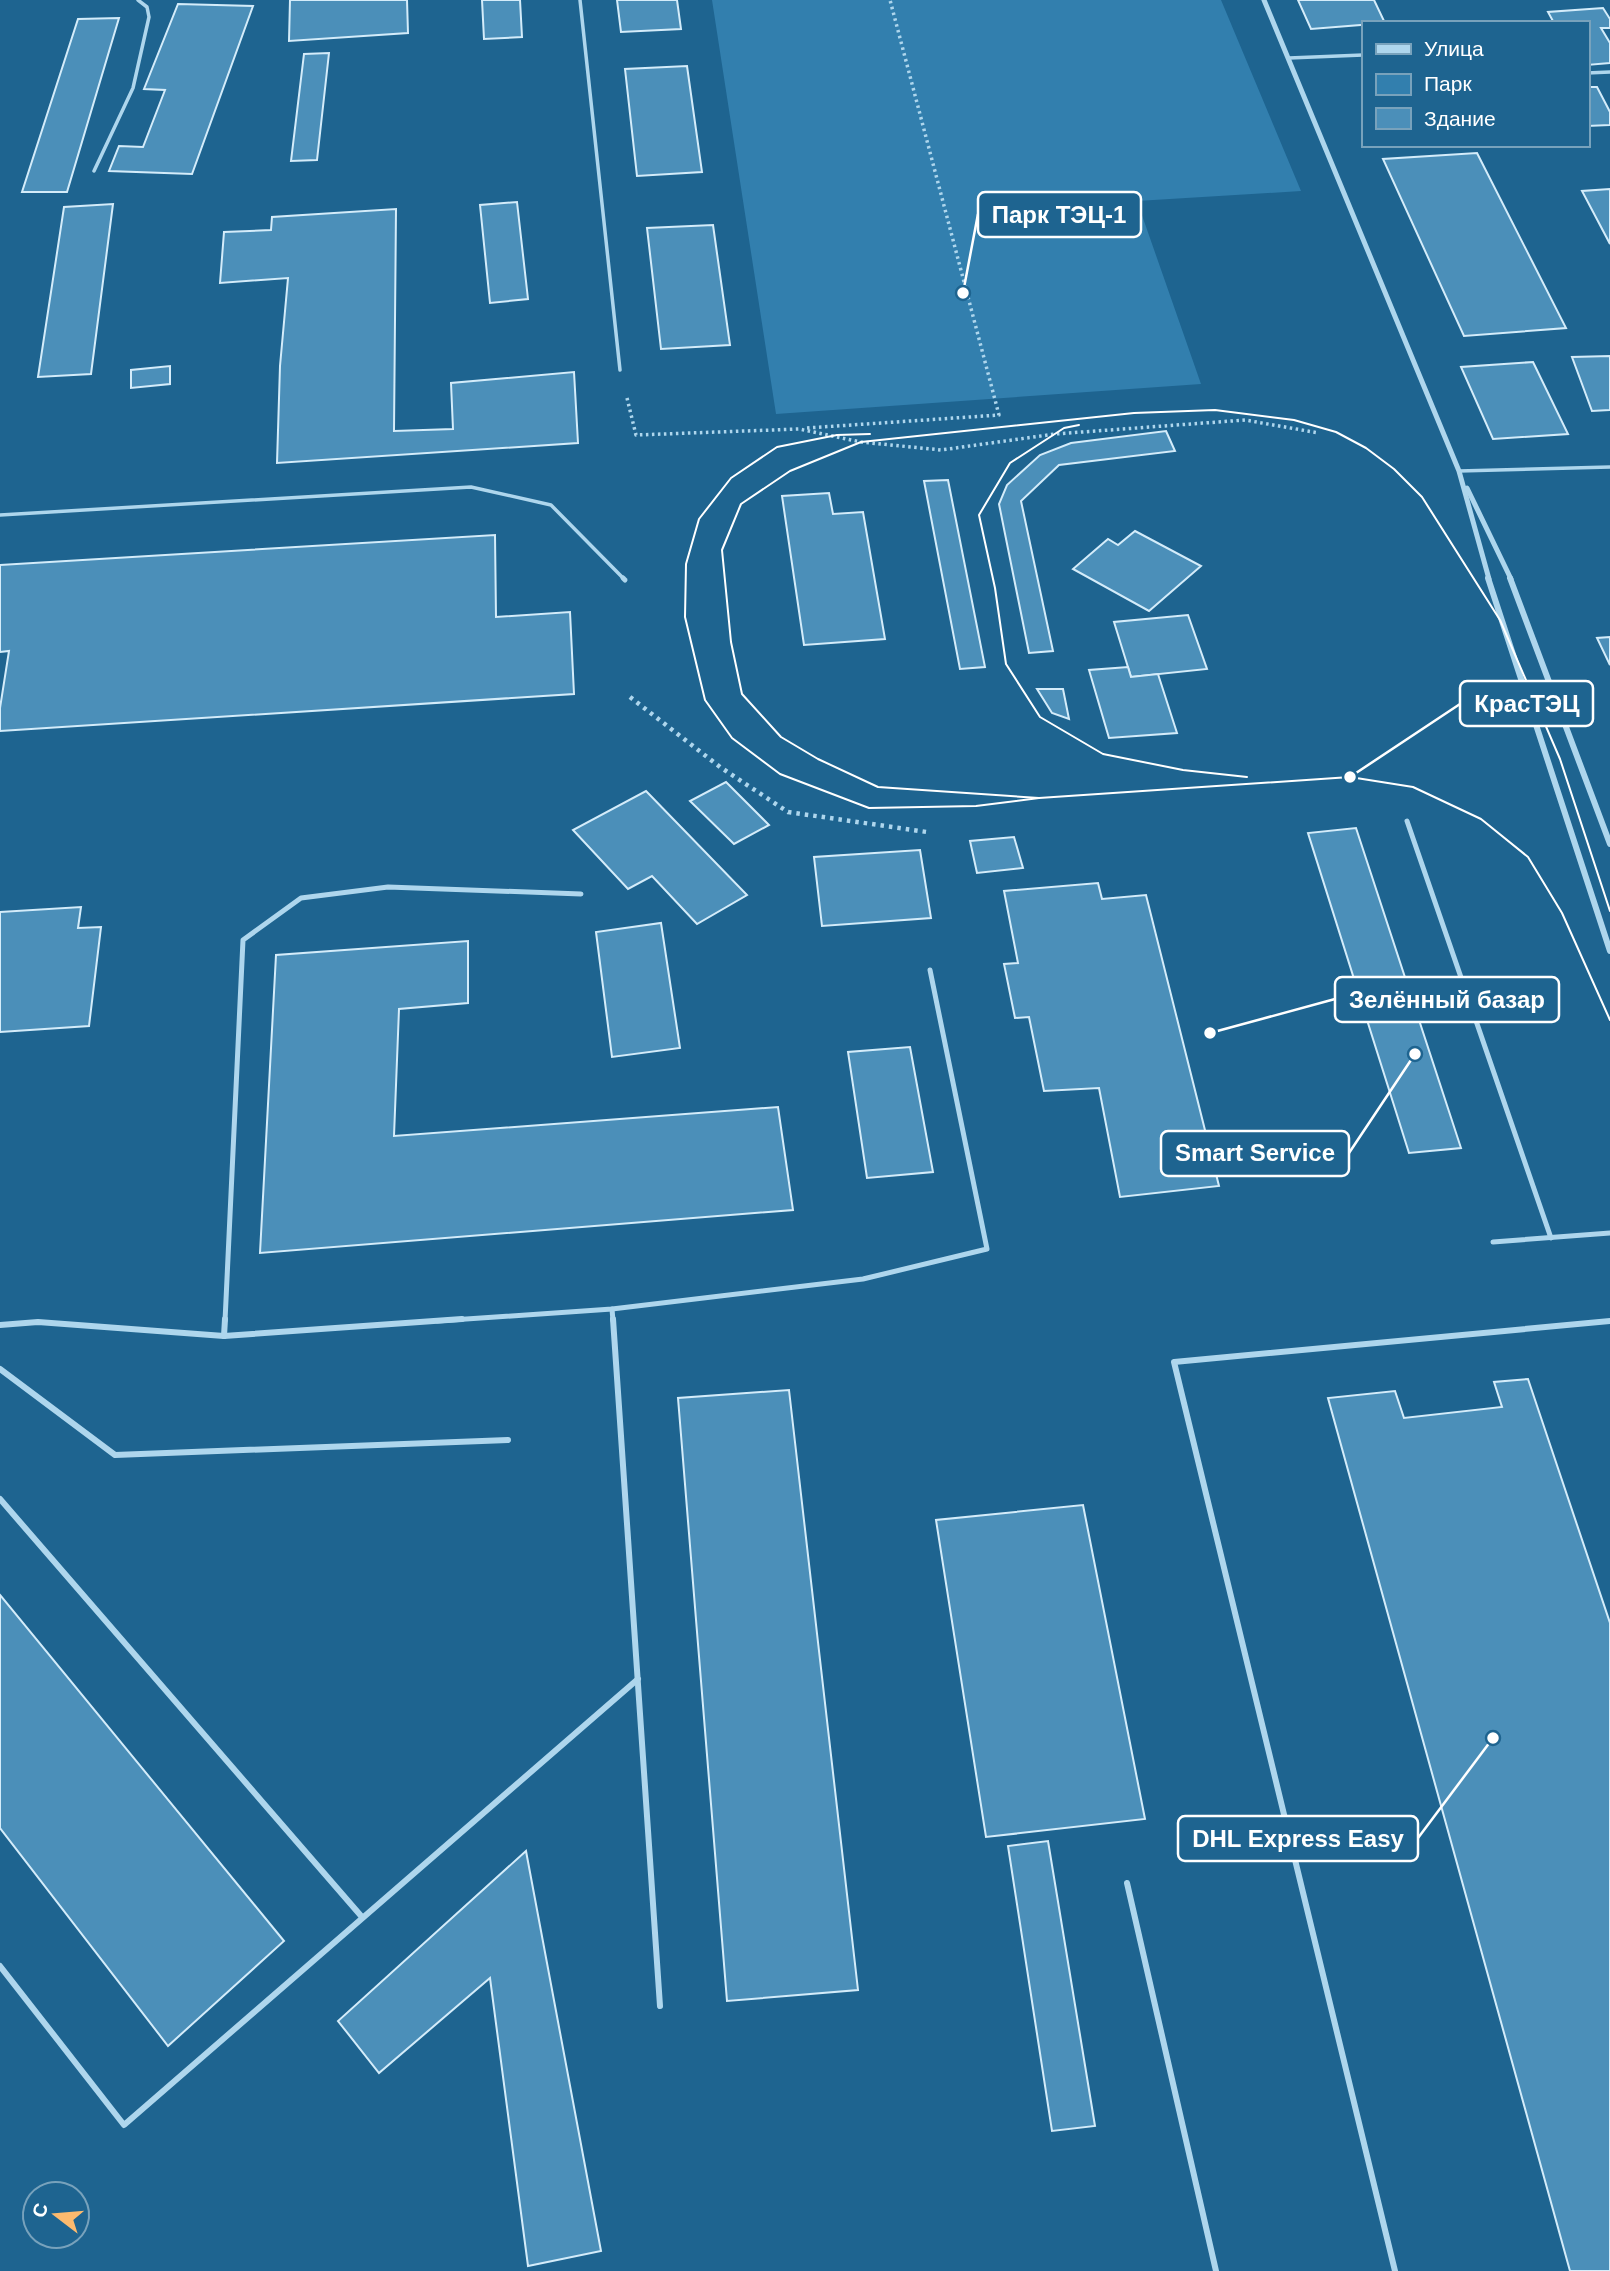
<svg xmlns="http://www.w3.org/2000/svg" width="1610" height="2271" font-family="Helvetica,sans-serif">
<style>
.green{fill:#327fae}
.building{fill:#4b8fb9;stroke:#d4ecfa;stroke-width:2}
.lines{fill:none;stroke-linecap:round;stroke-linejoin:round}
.path-far1{stroke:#aed6ed;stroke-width:3.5;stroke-dasharray:2.5 3.5;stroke-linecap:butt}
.path{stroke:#aed6ed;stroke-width:4.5;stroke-dasharray:3.5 5;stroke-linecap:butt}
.lane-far2{stroke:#aed6ed;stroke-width:3.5}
.lane-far1{stroke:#aed6ed;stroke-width:5}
.lane{stroke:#aed6ed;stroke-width:6}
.street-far1{stroke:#aed6ed;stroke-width:5}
.street{stroke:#aed6ed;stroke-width:6}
.tram{stroke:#fff;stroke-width:2}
.leader{fill:none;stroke:#fff;stroke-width:2.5}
.callout-dot{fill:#fff;stroke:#1e6490;stroke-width:2.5}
.callout{fill:#1e6490;stroke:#fff;stroke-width:2.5}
.callout-label{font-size:24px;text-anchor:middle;font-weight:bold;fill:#fff}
</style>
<rect width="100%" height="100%" fill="#1e6490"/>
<!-- green -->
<polygon class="green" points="712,0 1221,0 1301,191 1137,201 1201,384 776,414"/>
<!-- building -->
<g class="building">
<polygon points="290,0 407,0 408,33 289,41"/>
<polygon points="482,0 520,0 522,37 484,39"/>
<polygon points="617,0 677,0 681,29 621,32"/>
<polygon points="1298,0 1374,0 1385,23 1311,29"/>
<polygon points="178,4 253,6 192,174 109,171 119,146 143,147 165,90 144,89"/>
<polygon points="1603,8 1610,19 1610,28 1601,28 1610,43 1610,63 1587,65 1587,23 1554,23 1548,12"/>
<polygon points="119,18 67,192 22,192 78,19"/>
<polygon points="329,53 317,160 291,161 304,54"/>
<polygon points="687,66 702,172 637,176 625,69"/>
<polygon points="1587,87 1597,87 1610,112 1610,125 1587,126"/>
<polygon points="1477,153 1566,328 1464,336 1383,159"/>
<polygon points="1610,189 1610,244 1582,191"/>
<polygon points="517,202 528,299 490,303 480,205"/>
<polygon points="113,204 91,374 38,377 64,207"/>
<polygon points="396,209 394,431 453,429 451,383 574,372 578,443 277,463 280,366 288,278 220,283 224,232 271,230 272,217"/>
<polygon points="713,225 730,345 661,349 647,228"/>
<polygon points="1610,356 1610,410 1592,411 1572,357"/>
<polygon points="1533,362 1568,434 1493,439 1461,367"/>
<polygon points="170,366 170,384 131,388 131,370"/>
<polygon points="1166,431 1175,451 1059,465 1021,501 1053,651 1029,653 999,504 1007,485 1040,455 1071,443"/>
<polygon points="948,480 985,667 960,669 924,481"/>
<polygon points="829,493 833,514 863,512 885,639 804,645 782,496"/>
<polygon points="1135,531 1201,566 1149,611 1073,569 1108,539 1118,545"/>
<polygon points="495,535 496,617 570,612 574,694 0,731 0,708 9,651 0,652 0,565"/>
<polygon points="1188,615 1207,669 1131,677 1114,622"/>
<polygon points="1610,637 1610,665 1597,638"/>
<polygon points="1128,667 1131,677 1158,674 1177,733 1109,738 1089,670"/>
<polygon points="1037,689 1063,689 1069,719 1052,713"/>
<polygon points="726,782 769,825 734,844 690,801"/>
<polygon points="646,791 747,895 697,924 652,876 628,889 573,830"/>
<polygon points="1356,828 1461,1148 1409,1153 1308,833"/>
<polygon points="1014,837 1023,868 977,873 970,841"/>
<polygon points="920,850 931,918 822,926 814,857"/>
<polygon points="1098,883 1102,899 1146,895 1219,1186 1120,1197 1099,1088 1044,1091 1029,1017 1015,1018 1004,964 1018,963 1004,891"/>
<polygon points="81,907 78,928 101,927 89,1026 0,1032 0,912"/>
<polygon points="661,923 680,1048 612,1057 596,932"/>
<polygon points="468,941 468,1003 399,1009 394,1136 778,1107 793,1210 260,1253 276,955"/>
<polygon points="910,1047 933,1172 867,1178 848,1052"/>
<polygon points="1528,1379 1610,1623 1610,2271 1570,2271 1328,1398 1395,1391 1404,1418 1502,1407 1494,1382"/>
<polygon points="789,1390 858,1990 727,2001 678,1398"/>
<polygon points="1083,1505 1145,1819 986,1837 936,1520"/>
<polygon points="0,1595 284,1941 168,2046 0,1828"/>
<polygon points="1048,1841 1095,2126 1052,2131 1008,1846"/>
<polygon points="526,1851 601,2251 528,2266 490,1978 379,2073 338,2021"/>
</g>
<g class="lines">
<!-- path-far1 -->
<g class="path-far1">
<polyline points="627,398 636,435 799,429 861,442 941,450 1055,434 1245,420 1319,433"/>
<polyline points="807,428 999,415 890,0"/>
</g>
<!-- path -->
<polyline class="path" points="630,697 720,767 788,812 927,832"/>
<!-- lane-far2 -->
<g class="lane-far2">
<polyline points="580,0 620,370"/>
<polyline points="1289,58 1363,55"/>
<polyline points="1587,73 1610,72"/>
<polyline points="94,171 133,88 149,17 147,7 138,0"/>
<polyline points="1459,471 1610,467"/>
<polyline points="0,515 471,487 551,505 624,579"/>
</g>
<!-- lane-far1 -->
<g class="lane-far1">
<polyline points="623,578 625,580"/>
<polyline points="1407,821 1551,1238"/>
<polyline points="1493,1242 1610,1233"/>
<polyline points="612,1309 613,1321"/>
<polyline points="225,1321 243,940 301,898 388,887 581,894"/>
<polyline points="437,1321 612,1309 863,1279 987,1249 930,970"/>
</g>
<!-- lane -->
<g class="lane">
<polyline points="613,1319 660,2006"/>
<polyline points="0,1325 38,1322 224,1336 462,1319"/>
<polyline points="224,1336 225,1319"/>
<polyline points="0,1369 115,1455 508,1440"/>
<polyline points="0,1499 362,1917"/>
<polyline points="1127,1883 1216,2271"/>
<polyline points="0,1966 124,2125 638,1679"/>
<polyline points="1395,2271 1174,1362 1610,1321"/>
</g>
<!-- street-far1 -->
<g class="street-far1">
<polyline points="1264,0 1459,471 1489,579"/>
<polyline points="1467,488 1511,579"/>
</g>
<!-- street -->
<g class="street">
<polyline points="1488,578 1610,951"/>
<polyline points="1510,578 1610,844"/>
</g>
<!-- tram -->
<g class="tram">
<polyline points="1079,425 1064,428 1010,463 979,515 995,588 1006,664 1040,717 1103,754 1183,770 1247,777"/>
<polyline points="870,434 837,435 777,447 731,478 699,519 686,564 685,617 705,700 732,738 780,774 869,808 976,806 1039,798 1350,777 1413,787 1481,819 1528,857 1562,913 1610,1020"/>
<polyline points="1039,798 878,787 818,759 781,737 742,694 731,642 722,550 741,504 790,471 861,442 1134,413 1215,410 1294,420 1336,432 1366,448 1394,469 1422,497 1500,620 1560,759 1610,911"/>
</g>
</g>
<!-- callouts -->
<path class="leader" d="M963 293L978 214M1350 777L1460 704M1210 1033L1335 999M1415 1054L1349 1153M1493 1738L1418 1838"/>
<g class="callout-dot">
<circle cx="963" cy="293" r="7"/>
<circle cx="1350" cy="777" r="7"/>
<circle cx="1210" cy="1033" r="7"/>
<circle cx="1415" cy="1054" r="7"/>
<circle cx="1493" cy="1738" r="7"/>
</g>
<g class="callout">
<rect x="978" y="192" width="163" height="45" rx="7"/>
<rect x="1460" y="681" width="133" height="45" rx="7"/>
<rect x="1335" y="977" width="224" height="45" rx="7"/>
<rect x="1161" y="1131" width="188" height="45" rx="7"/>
<rect x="1178" y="1816" width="240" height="45" rx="7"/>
</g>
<g class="callout-label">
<text x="1059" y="223">Парк ТЭЦ-1</text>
<text x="1527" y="712">КрасТЭЦ</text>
<text x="1447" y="1008">Зелённый базар</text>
<text x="1255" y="1161">Smart Service</text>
<text x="1298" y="1847">DHL Express Easy</text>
</g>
<!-- legend -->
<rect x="1362" y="21" width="228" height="126" fill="#1e6490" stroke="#78a2bc" stroke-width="2"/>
<rect x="1376" y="44" width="35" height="10" fill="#aed6ed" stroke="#78a2bc" stroke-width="2"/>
<text x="1424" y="56" font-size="21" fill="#ffffff">Улица</text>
<rect x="1376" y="74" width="35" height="21" fill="#327fae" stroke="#78a2bc" stroke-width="2"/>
<text x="1424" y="91" font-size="21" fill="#ffffff">Парк</text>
<rect x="1376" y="108" width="35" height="21" fill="#4b8fb9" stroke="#78a2bc" stroke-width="2"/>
<text x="1424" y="126" font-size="21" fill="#ffffff">Здание</text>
<!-- north arrow -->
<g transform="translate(56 2215) rotate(286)"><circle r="33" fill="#1e6490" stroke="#78a2bc" stroke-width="2"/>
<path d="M0-5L12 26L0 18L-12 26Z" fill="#fcba6e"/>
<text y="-10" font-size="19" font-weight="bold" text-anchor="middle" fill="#ffffff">С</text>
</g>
</svg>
